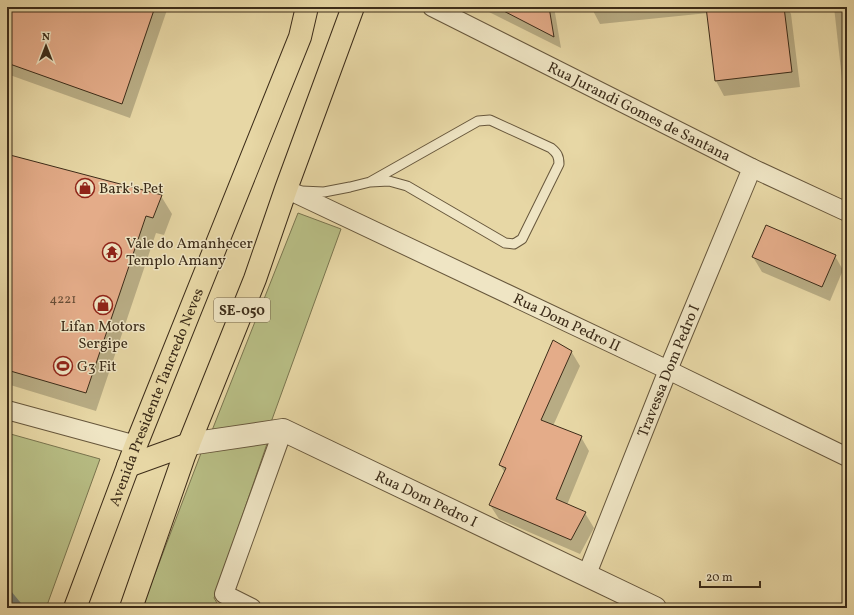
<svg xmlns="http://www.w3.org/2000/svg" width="854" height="615" font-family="Vollkorn,serif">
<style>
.green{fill:#b8be85;stroke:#7a754f}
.shadow{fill:#0003}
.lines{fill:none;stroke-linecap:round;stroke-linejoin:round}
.stream{stroke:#747f74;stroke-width:6}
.building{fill:#e4ac89;stroke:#3c2c19}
.service-casing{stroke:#67573c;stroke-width:11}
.minor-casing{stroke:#67573c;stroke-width:20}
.tertiary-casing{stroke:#67573c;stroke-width:24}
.primary-casing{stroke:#3c2c19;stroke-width:24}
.service{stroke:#efe5c4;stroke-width:9}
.minor{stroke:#efe5c4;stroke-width:18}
.tertiary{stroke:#efe5c4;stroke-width:22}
.primary{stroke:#e7d7a5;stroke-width:22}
.labels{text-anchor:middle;stroke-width:3;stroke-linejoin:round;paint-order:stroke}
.number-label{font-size:13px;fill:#664c35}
.shield{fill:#efe5c4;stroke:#72644c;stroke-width:1}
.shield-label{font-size:14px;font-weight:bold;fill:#3c2c19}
.street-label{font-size:15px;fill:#3c2c19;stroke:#efe5c4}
.poi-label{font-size:15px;fill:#3c2c19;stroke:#efe5c4;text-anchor:start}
</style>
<rect width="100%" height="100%" fill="#e7d7a5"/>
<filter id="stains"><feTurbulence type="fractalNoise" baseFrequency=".005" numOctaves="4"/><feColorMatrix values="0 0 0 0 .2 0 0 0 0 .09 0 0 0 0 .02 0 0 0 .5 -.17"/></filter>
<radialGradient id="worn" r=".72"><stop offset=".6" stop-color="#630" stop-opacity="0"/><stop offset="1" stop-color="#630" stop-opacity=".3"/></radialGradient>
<!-- green -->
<g class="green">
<polygon points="298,213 341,229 270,425 211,433"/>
<polygon points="7,433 100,459 46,608 7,608"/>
<polygon points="269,438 214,598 220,608 142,608 203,448"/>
</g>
<!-- shadow -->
<g class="shadow">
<polygon points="7,7 168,7 130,118 7,74"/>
<polygon points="479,7 554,7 561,48"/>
<polygon points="591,7 787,7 791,14 800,87 724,96 716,81 708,13 600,24"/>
<polygon points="834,7 847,7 847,94 843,88"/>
<polygon points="7,167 161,196 172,214 164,235 156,233 96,411 7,384"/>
<polygon points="835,256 843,270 830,301 762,272 753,257"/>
<polygon points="571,351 580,366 553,426 581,437 589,451 567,505 585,513 594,528 580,554 499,519 490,505 505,473 500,465"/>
</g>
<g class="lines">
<!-- stream -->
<polyline class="stream" points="7,591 21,608"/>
</g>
<!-- building -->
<g class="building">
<polygon points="7,7 155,7 122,104 7,63"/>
<polygon points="496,7 549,7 554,37"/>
<polygon points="706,7 784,7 792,72 715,81"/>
<polygon points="10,155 162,195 153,218 146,216 86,393 7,370 7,164"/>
<polygon points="766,225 836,255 822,287 752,257"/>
<polygon points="553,340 572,351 541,420 582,436 556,499 586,512 571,540 489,505 506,468 499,465"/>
</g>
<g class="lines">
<!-- service casing -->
<g class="service-casing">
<path id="service" d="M 301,191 L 324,192 L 350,187 L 370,182 L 389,181 L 407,186 L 505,243 L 514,244 L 522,239 L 559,164 C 559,156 557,153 551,148 L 490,120 L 478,121 L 370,182"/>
</g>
<!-- minor casing -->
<g class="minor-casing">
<g id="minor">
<path id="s1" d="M 432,7 L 752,168 L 847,212"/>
<path id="s2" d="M 286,189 L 668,370 L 847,457"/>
<polyline points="7,410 136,445"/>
<path id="s3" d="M 587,574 L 668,370 L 752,168"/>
<polyline points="252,608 224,594 283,430"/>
</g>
</g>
<!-- tertiary casing -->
<g class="tertiary-casing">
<g id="tertiary">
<path id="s4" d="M 189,444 L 283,430 L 655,608"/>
</g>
</g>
<!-- primary casing -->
<g class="primary-casing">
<g id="primary">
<polyline points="128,466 189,444"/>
<path id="s5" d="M 75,608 L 136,445 L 300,37 L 307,7"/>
<polyline points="131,608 184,456 255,279 286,189 353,7"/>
</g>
</g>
<!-- service -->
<use href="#service" class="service"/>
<!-- minor -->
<use href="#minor" class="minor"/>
<!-- tertiary -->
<use href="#tertiary" class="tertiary"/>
<!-- primary -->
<use href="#primary" class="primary"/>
</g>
<!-- icons -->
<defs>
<g id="shop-ring" transform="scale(1)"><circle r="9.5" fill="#efe5c4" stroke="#8f2418" stroke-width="1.5"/><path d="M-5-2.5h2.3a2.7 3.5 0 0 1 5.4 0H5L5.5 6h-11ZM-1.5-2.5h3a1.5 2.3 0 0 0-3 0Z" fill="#8f2418"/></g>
<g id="temple-ring" transform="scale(1)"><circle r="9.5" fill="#efe5c4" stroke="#8f2418" stroke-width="1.5"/><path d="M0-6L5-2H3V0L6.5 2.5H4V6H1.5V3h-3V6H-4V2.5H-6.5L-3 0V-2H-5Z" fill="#8f2418"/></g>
<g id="stadium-ring" transform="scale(1)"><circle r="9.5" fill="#efe5c4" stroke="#8f2418" stroke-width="1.5"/><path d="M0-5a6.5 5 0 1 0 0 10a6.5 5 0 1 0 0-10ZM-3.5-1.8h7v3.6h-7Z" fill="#8f2418"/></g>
</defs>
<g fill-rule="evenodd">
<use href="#shop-ring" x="85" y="188"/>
<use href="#temple-ring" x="112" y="252"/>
<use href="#shop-ring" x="103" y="305"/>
<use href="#stadium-ring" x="63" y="366"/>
</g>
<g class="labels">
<!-- number labels -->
<g class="number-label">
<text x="63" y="303">4221</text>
</g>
<!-- shield labels -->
<rect class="shield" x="214" y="298" width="56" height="24" rx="3"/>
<g class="shield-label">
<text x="242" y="315">SE-050</text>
</g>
<!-- street labels -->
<g class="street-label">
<text dy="5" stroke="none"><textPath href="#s1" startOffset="232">Rua Jurandi Gomes de Santana</textPath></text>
<text dy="5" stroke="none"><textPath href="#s2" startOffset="311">Rua Dom Pedro II</textPath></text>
<text dy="5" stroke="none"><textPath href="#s3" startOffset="219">Travessa Dom Pedro I</textPath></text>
<text dy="5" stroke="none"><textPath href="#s5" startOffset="226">Avenida Presidente Tancredo Neves</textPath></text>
<text dy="5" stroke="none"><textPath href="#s4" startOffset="254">Rua Dom Pedro I</textPath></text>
</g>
<!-- poi labels -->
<g class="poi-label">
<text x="99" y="193">Bark's Pet</text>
<text x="126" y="248">Vale do Amanhecer<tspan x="126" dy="17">Templo Amany</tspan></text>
<text x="103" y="331" text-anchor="middle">Lifan Motors<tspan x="103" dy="17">Sergipe</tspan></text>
<text x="77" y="371">G3 Fit</text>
</g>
</g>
<!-- margin -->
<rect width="854" height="615" fill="none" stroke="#e7d7a5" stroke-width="24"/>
<rect x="8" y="8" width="838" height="599" fill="none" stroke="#3c2c19" stroke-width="2"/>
<rect x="12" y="12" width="830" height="591" fill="none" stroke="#3c2c19"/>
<!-- north arrow -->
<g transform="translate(46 46)" stroke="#efe5c4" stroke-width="3" paint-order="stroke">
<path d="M0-3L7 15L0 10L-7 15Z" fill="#3c2c19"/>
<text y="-6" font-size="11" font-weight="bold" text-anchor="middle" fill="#3c2c19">N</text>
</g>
<!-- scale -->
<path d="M700 581v6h60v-6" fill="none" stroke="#3c2c19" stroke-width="2"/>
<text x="706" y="581" font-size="12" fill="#3c2c19" stroke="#efe5c4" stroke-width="3" paint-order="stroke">20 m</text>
<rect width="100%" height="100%" filter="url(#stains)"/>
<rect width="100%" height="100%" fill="url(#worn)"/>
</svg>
